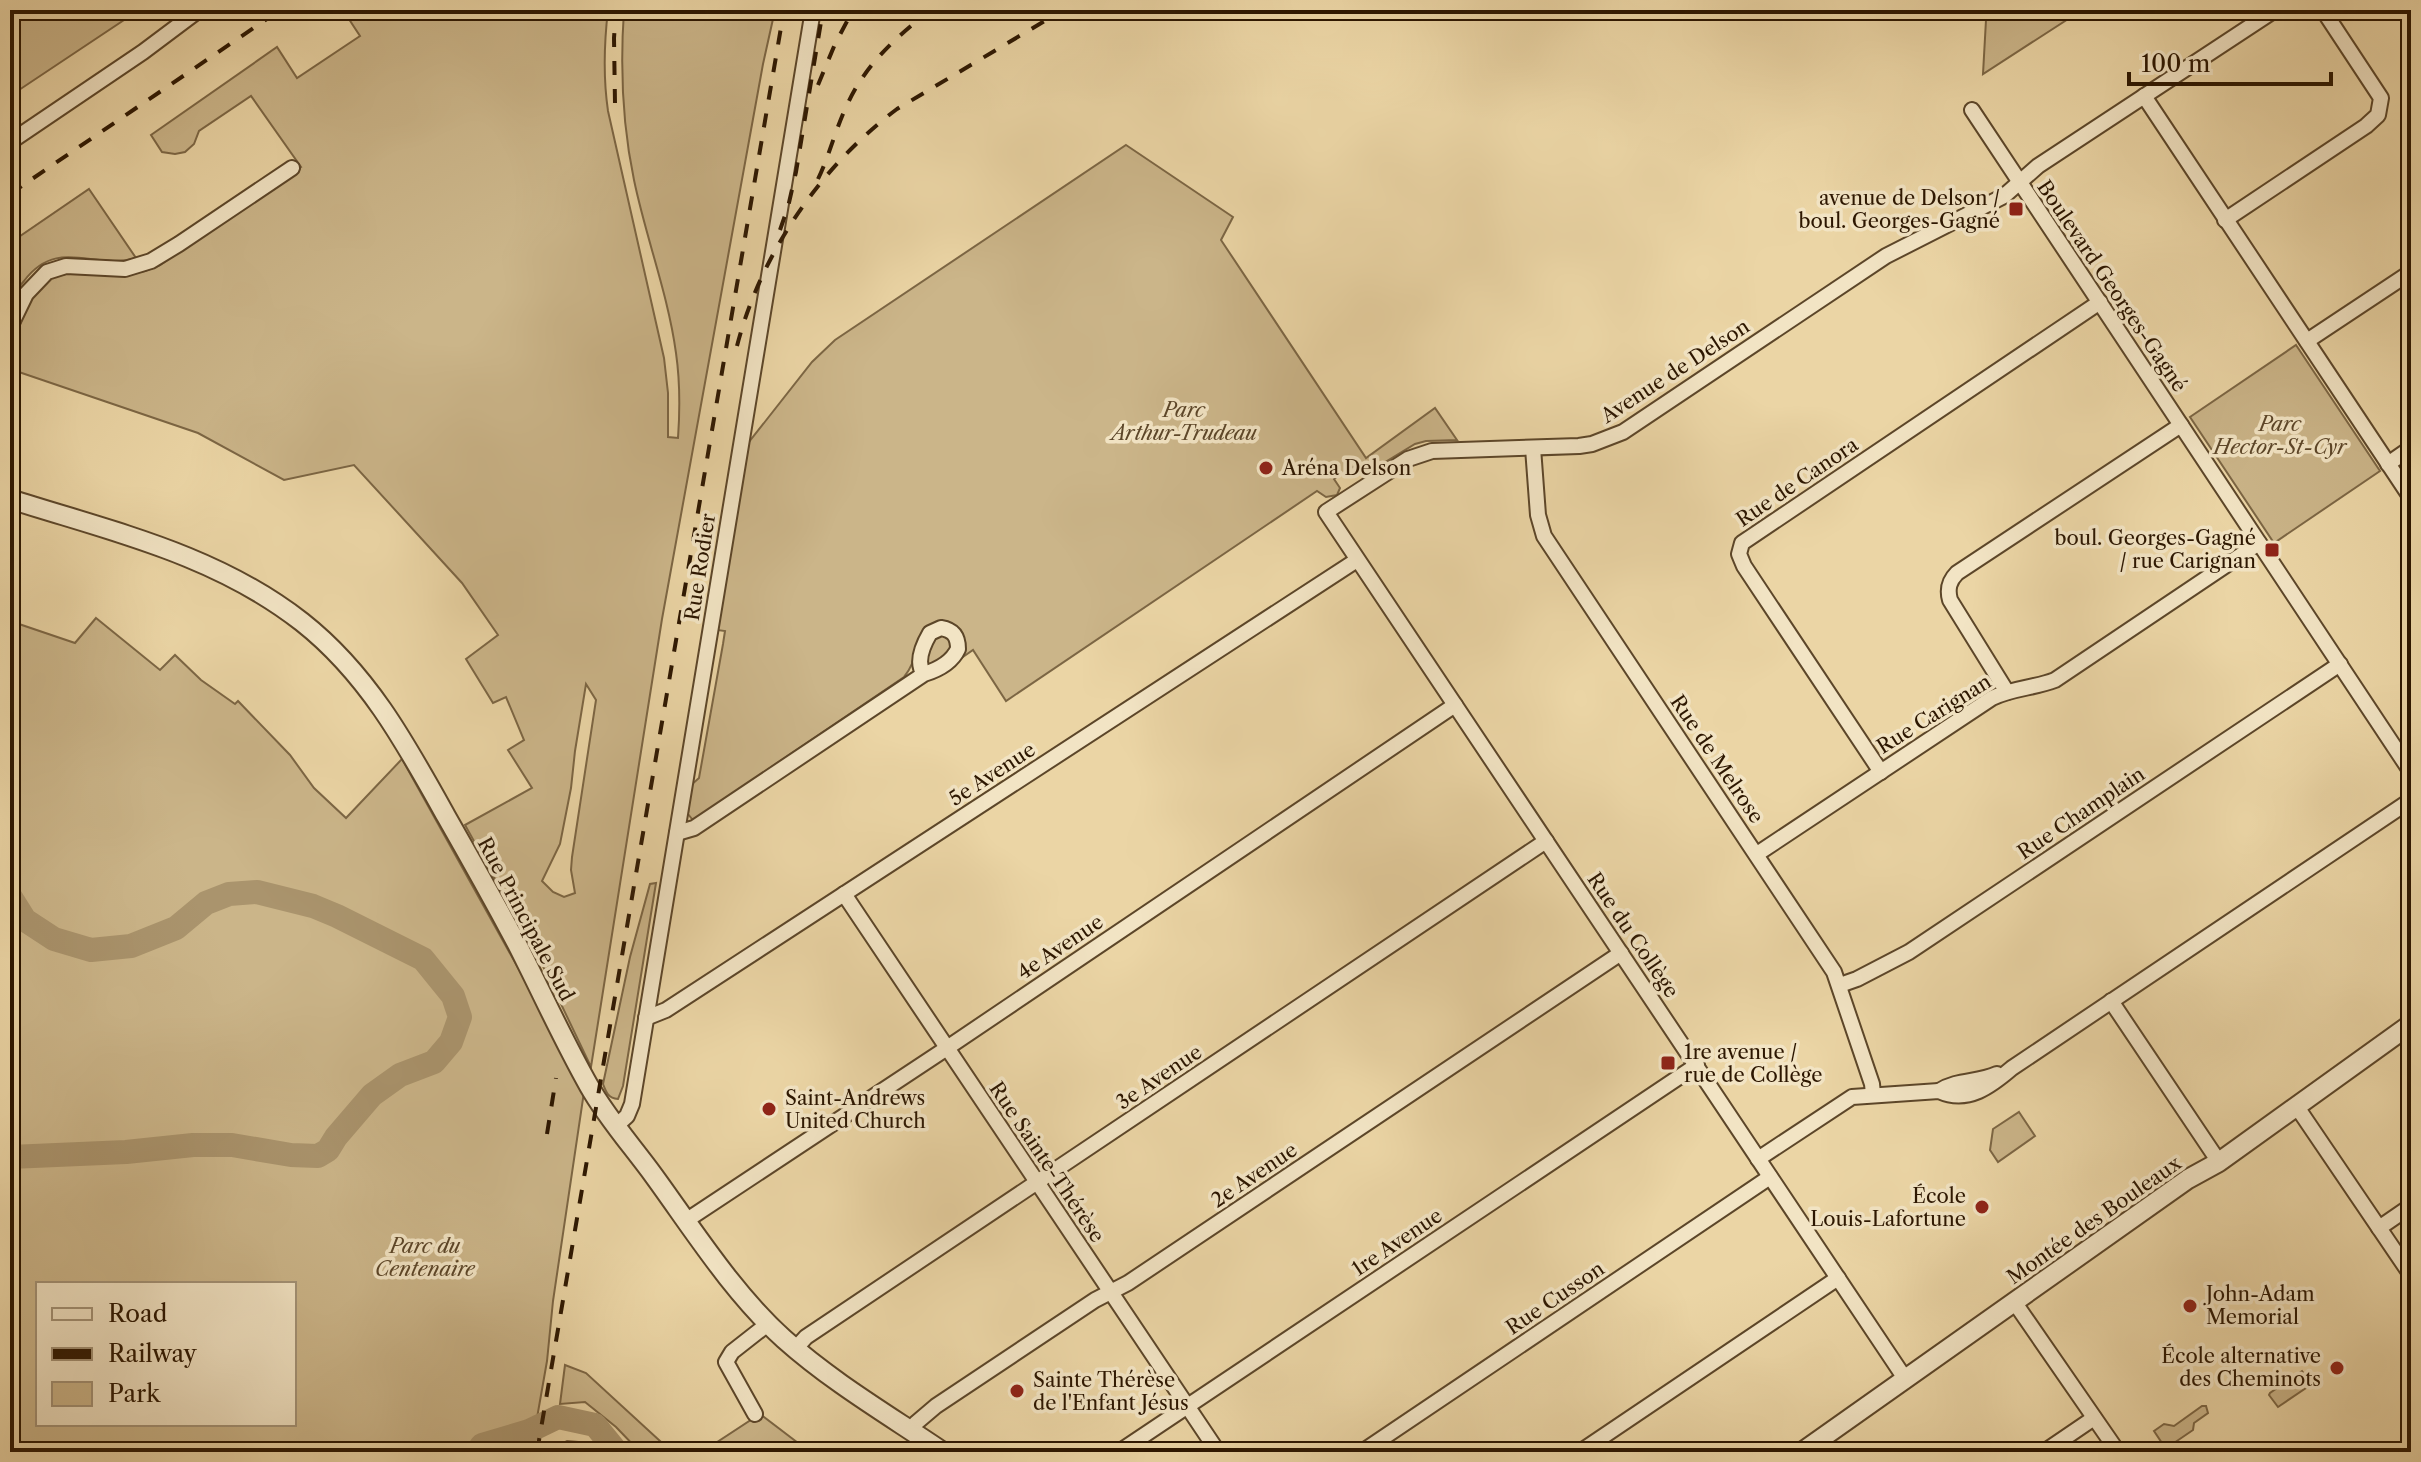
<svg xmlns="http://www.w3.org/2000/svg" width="2421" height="1462" font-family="'Libre Caslon Text',serif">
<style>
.green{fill:#cbb589;stroke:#7c6644;stroke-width:2;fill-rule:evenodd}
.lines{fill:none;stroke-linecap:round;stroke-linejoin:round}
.river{stroke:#aa946d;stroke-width:24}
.minor-casing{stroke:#5c4629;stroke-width:18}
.tertiary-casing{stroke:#5c4629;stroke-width:22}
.minor{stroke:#f2e4c4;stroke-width:14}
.tertiary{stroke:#f2e4c4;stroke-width:18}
.rail{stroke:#2c1600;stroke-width:4;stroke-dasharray:14 14;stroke-linecap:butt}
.poi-dot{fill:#8f2418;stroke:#f2e4c4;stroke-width:3}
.labels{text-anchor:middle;stroke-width:7;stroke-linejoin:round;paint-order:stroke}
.poi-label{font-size:20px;fill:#2c1600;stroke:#f2e4c4;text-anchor:start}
.street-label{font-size:20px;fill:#2c1600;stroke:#f2e4c4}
.park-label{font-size:20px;font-style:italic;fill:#5c4629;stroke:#f2e4c4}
</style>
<rect width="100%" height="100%" fill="#ebd5a5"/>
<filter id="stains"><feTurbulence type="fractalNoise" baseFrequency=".0025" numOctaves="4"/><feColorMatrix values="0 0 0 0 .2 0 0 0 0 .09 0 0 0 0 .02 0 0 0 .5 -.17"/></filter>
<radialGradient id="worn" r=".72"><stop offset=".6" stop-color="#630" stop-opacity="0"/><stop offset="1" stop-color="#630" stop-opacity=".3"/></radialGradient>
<!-- green -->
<g class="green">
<polygon points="10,10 139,10 10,96"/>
<path d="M 343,10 L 608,10 C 604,44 603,77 608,111 L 664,358 L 668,393 L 668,437 L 678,438 C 680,410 680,381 676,353 C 668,294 646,238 634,180 C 622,123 620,68 624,10 L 775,10 L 763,64 L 662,619 L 591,1067 L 541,962 L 465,825 L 532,788 L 508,750 L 524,740 L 506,697 L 493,703 L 466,659 L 498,635 L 462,583 L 354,465 L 284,480 L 198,433 L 10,369 L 10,354 L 28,301 L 52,277 L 75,272 L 118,276 L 145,271 L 160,265 L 301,167 L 251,96 L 199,131 L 194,144 L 185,152 L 175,154 L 162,152 L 151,135 L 277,47 L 297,78 L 360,36 ZM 586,684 L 596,700 L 572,857 L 571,870 L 575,893 L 564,897 L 553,892 L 542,881 L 560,844 L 571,788 L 575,751 Z"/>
<polygon points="1990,10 2082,10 1983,74 1986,20"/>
<path d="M 1126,145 L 1233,217 L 1221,240 L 1366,458 L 1435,408 L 1457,440 L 1426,441 L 1415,444 L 1382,464 L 1373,464 L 1363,468 L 1359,463 L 1334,479 L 1340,488 L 1337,495 L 1326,497 L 1317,491 L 1006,701 L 973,650 L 960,659 L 964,651 L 938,622 C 935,624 928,626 926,628 C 917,640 917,662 904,677 L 695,819 L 692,819 L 688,814 L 690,786 L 699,778 L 723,644 L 725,631 L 717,630 L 749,442 L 812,362 L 835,340 Z"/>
<path d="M 89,189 L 136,258 C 94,271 58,236 24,281 C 18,288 13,294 10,302 L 10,243 Z"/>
<polygon points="2296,345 2380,471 2274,543 2190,417"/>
<path d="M 96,618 L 160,670 L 175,655 L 201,680 L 235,704 L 238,701 L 290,755 L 314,788 L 346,818 L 402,759 L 552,1029 L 584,1092 L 553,1301 L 547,1361 L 531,1452 L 10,1452 L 10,621 L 75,643 ZM 38,1284 L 294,1284 L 294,1424 L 38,1424 Z"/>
<path d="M 938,634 L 948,637 L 952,647 C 948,657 939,664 929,665 L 926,662 L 928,646 Z"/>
<path d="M 656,883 L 623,1086 L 618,1099 C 608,1098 606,1092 603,1084 L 630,957 L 650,884 Z"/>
<polygon points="2019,1112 2035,1136 1998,1162 1990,1150 1993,1129"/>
<polygon points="565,1365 586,1373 672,1452 640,1452 616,1427 585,1402 560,1404"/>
<polygon points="2302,1371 2309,1380 2309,1386 2278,1407 2269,1395 2270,1393"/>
<polygon points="2202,1406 2206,1406 2208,1413 2194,1423 2193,1430 2171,1445 2162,1443 2154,1431 2164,1424 2174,1426"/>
<polygon points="760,1414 806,1449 824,1448 827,1452 702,1452"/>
<polygon points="567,1441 590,1443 601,1452 558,1452 560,1445"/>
</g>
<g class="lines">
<!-- river -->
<g class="river">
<polyline points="10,896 25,920 54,939 91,950 131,946 176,928 206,903 229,894 257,892 313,906 337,916 423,959 453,996 460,1017 451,1042 434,1062 400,1075 372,1095 336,1137 328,1150 318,1156 291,1155 232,1145 193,1145 126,1152 10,1157"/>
<polyline points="477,1452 482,1445 529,1431 558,1417 595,1425 617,1452"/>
</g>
<!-- minor casing -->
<g class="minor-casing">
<g id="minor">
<polyline points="2144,96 2411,498"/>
<polyline points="1972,110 2411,772"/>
<polyline points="10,142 143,52 199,10"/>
<polyline points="2225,220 2366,126 2378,115 2381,98 2323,10"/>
<polyline points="10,327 26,294 47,272 66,266 125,269 151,261 179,244 292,168"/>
<polyline points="2307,341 2411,272"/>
<polyline points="1533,448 1538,515 1544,536 1834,972 1872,1084 1873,1094"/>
<polyline points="2388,464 2411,448"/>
<path d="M 2007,692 L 1950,600 C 1947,589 1949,581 1957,573 L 2181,425"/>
<polyline points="1881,772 1744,566 1739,554 1742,543 2100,302"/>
<path d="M 677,833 L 694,828 L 924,674 C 937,670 952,662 958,649 C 958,636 953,630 941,628 L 930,633 C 923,645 915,662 924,674"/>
<path d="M 1757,854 L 1992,698 C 2012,688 2035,688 2055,680 L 2259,543"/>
<polyline points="844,894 1218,1452"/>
<polyline points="1840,985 1857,979 1909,952 2340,664"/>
<polyline points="2111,1001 2219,1162"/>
<polyline points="646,1018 666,1010 1357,560"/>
<path d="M 1939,1091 C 1958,1079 1977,1083 1997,1074"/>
<polyline points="2297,1107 2411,1275"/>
<polyline points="617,1125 627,1116 632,1104 813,10"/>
<path d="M 1758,1159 L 1852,1097 L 1939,1091 C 1968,1104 1991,1086 2012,1068 L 2411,800"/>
<polyline points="687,1220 947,1048 1455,705"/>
<polyline points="2379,1228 2411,1206"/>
<polyline points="2015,1303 2118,1452"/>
<polyline points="796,1348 806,1337 1546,841"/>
<polyline points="1906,1380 1326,512 1408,459 1432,451 1579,446 1592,444 1623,432 1886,256 2004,196 2038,166 2275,10"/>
<polyline points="755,1414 726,1362 732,1352 769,1323"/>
<polyline points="912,1431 916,1423 936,1406 1095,1300 1128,1283 1621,953"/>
<polyline points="1119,1452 1697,1065"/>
<polyline points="1362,1452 1770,1177"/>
<polyline points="1580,1452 1838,1278"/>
<polyline points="2044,1452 2094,1418"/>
</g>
</g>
<!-- tertiary casing -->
<g class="tertiary-casing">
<g id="tertiary">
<path d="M 10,499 C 113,532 215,554 302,622 C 368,674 406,744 446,816 C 470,858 494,901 517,944 C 541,991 563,1040 589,1086 C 607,1118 633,1147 654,1176 C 694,1231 733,1293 784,1339 C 832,1382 890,1416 943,1452"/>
<polyline points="1802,1452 2188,1179 2219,1162 2411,1024"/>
</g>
</g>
<!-- minor -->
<use href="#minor" class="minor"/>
<!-- tertiary -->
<use href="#tertiary" class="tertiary"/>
<!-- rail -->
<g class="rail">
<polyline points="818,85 835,44 853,10"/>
<polyline points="615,103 614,38 616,10"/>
<path d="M 818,179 C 830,154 836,127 848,103 C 866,64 897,36 931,10"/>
<polyline points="10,194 280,10"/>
<polyline points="780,230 788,207 796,172 823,10"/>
<path d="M 737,346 C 761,253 821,166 897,109 L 1063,10"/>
<polyline points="547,1134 556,1078"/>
<polyline points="537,1452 784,10"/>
</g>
</g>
<!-- markers -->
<g class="poi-dot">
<rect x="2008" y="201" width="16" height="16" rx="4"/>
<circle cx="1266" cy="468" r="8"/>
<rect x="2264" y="542" width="16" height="16" rx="4"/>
<rect x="1660" y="1055" width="16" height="16" rx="4"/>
<circle cx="769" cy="1109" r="8"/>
<circle cx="1982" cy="1207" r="8"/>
<circle cx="2190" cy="1306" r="8"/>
<circle cx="2337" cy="1368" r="8"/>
<circle cx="1017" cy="1391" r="8"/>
</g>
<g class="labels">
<!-- poi labels -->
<g class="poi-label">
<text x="2000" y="205" text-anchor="end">avenue de Delson /<tspan x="2000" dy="23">boul. Georges-Gagné</tspan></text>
<text x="1282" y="475">Aréna Delson</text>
<text x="2256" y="545" text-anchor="end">boul. Georges-Gagné<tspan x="2256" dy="23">/ rue Carignan</tspan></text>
<text x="1684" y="1059">1re avenue /<tspan x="1684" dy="23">rue de Collège</tspan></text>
<text x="785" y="1105">Saint-Andrews<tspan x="785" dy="23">United Church</tspan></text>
<text x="1966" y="1203" text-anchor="end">École<tspan x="1966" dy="23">Louis-Lafortune</tspan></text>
<text x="2206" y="1301">John-Adam<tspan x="2206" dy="23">Memorial</tspan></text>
<text x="2321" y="1363" text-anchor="end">École alternative<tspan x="2321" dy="23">des Cheminots</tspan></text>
<text x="1033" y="1387">Sainte Thérèse<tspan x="1033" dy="23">de l'Enfant Jésus</tspan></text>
</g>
<!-- street labels -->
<g class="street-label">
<text transform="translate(2112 286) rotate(56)" y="7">Boulevard Georges-Gagné</text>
<text transform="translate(1675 371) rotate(-33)" y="7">Avenue de Delson</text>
<text transform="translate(1797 482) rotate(-34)" y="7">Rue de Canora</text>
<text transform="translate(700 567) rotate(-81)" y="7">Rue Rodier</text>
<text transform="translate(1934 714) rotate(-32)" y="7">Rue Carignan</text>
<text transform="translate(1717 759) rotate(56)" y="7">Rue de Melrose</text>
<text transform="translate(992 774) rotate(-33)" y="7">5e Avenue</text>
<text transform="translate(2081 813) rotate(-34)" y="7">Rue Champlain</text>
<text transform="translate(526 919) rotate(62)" y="7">Rue Principale Sud</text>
<text transform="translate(1633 935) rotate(56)" y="7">Rue du Collège</text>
<text transform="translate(1060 947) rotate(-34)" y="7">4e Avenue</text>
<text transform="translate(1159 1077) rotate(-34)" y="7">3e Avenue</text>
<text transform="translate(1047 1162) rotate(56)" y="7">Rue Sainte-Thérèse</text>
<text transform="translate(1254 1175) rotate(-34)" y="7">2e Avenue</text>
<text transform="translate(2094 1220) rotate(-35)" y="7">Montée des Bouleaux</text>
<text transform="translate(1397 1242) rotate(-34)" y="7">1re Avenue</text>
<text transform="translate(1555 1298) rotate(-34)" y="7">Rue Cusson</text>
</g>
<!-- park labels -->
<g class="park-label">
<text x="1184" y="417">Parc<tspan x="1184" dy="23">Arthur-Trudeau</tspan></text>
<text x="2280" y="431">Parc<tspan x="2280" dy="23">Hector-St-Cyr</tspan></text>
<text x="425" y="1253">Parc du<tspan x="425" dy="23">Centenaire</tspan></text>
</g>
</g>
<!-- margin -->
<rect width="2421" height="1462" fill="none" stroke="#ebd5a5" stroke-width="40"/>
<rect x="12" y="12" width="2397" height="1438" fill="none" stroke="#2c1600" stroke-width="4"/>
<rect x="20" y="20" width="2381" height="1422" fill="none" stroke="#2c1600" stroke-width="2"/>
<!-- legend -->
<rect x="36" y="1282" width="260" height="144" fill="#f2e4c4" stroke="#a39276" stroke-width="2"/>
<rect x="52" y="1308" width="40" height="12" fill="#f2e4c4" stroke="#a39276" stroke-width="2"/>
<text x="108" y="1322" font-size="24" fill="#2c1600">Road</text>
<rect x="52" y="1348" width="40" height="12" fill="#2c1600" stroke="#a39276" stroke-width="2"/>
<text x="108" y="1362" font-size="24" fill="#2c1600">Railway</text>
<rect x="52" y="1382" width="40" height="24" fill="#cbb589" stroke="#a39276" stroke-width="2"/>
<text x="108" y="1402" font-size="24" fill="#2c1600">Park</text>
<!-- scale -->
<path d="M2129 72v12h202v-12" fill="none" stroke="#2c1600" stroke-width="4"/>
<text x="2141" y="72" font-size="24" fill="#2c1600" stroke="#f2e4c4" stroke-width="6" paint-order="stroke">100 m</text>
<rect width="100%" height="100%" filter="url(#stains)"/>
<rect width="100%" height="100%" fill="url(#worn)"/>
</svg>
